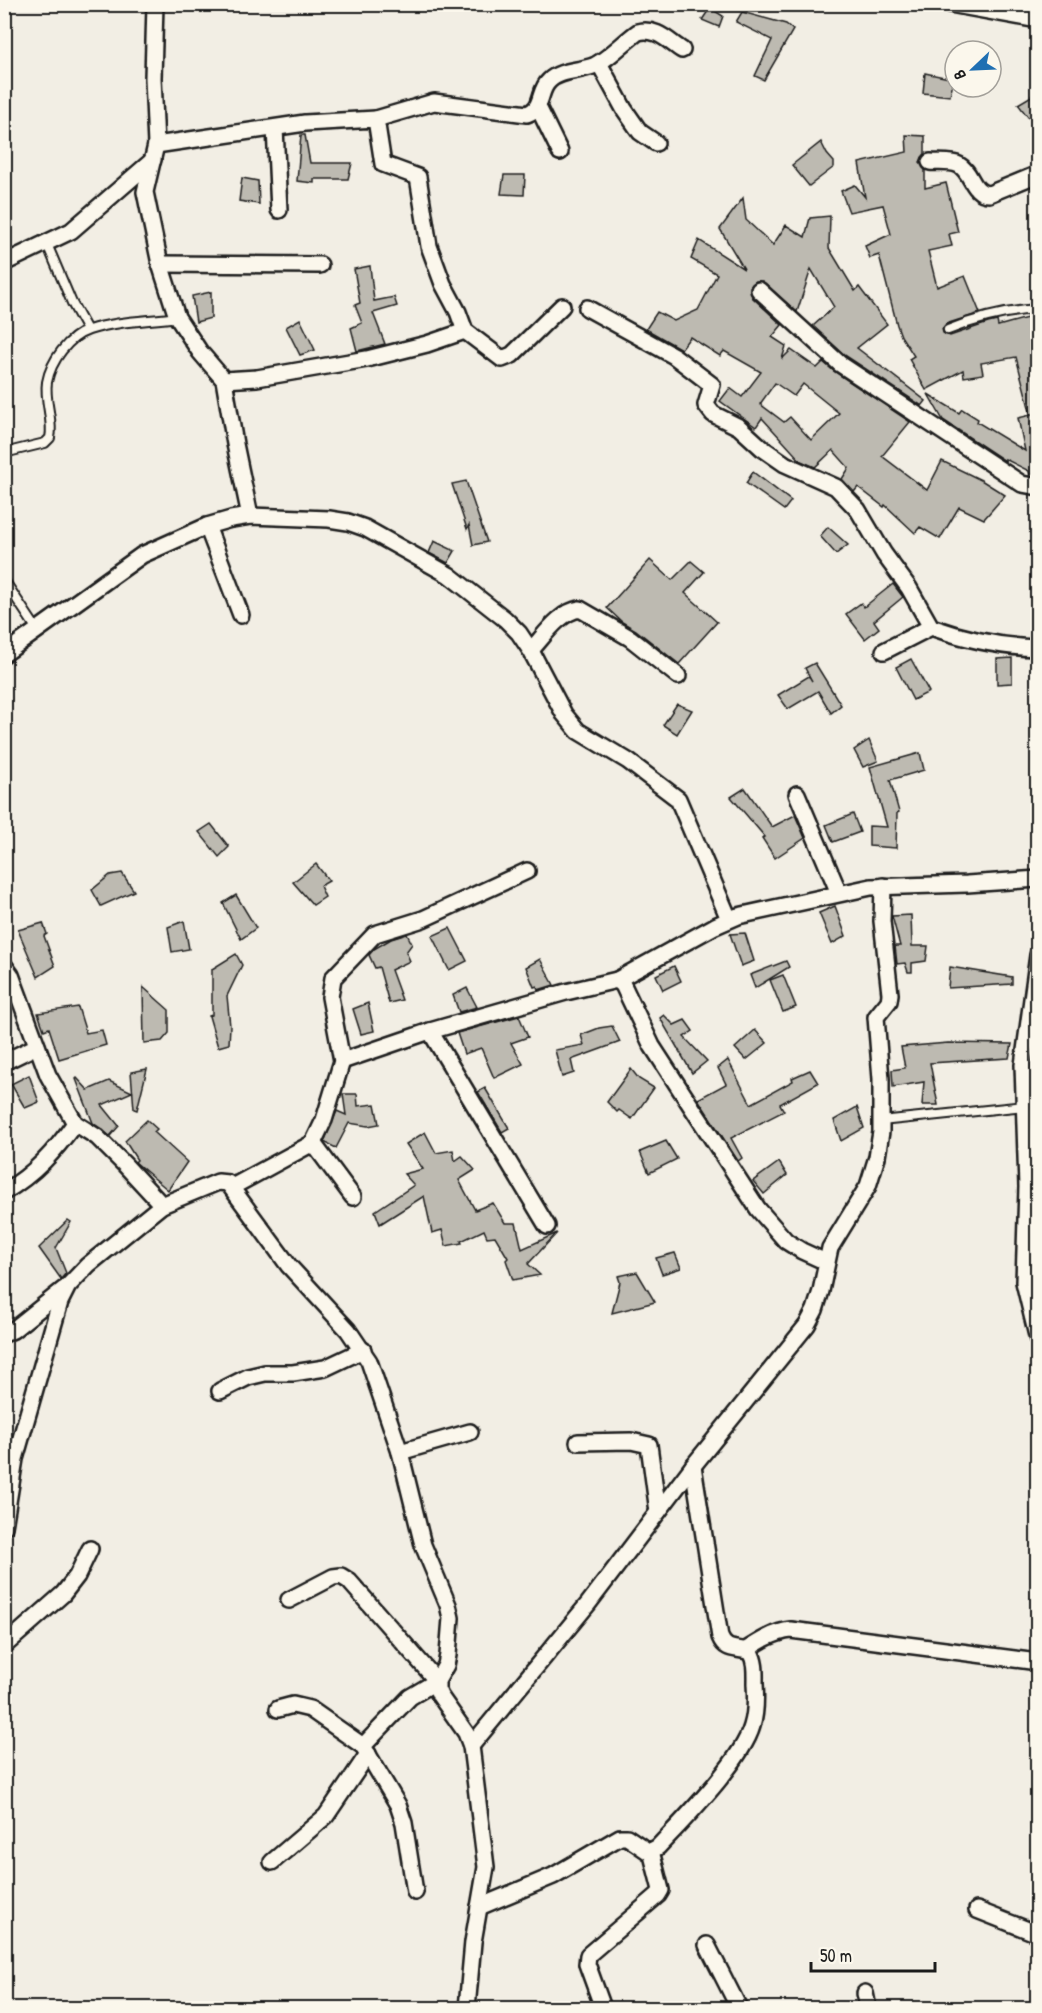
<svg xmlns="http://www.w3.org/2000/svg" width="1042" height="2013" font-family="'Patrick Hand',sans-serif">
<style>
.building{fill:#bdbab1;stroke:#1c1c1c;stroke-width:1.5;fill-rule:evenodd}
.lines{fill:none;stroke-linecap:round;stroke-linejoin:round}
.lane-casing{stroke:#1c1c1c;stroke-width:12}
.street-casing{stroke:#1c1c1c;stroke-width:20}
.lane{stroke:#fbf7ec;stroke-width:8}
.street{stroke:#fbf7ec;stroke-width:15}
</style>
<rect width="100%" height="100%" fill="#f2eee4"/>
<filter id="ink" filterUnits="userSpaceOnUse"><feTurbulence type="fractalNoise" baseFrequency=".0167" numOctaves="2"/><feDisplacementMap in="SourceGraphic" scale="12" xChannelSelector="R" yChannelSelector="G"/><feConvolveMatrix kernelMatrix="1 2 1 2 8 2 1 2 1" color-interpolation-filters="sRGB"/></filter>
<g filter="url(#ink)">
<!-- building -->
<g class="building">
<polygon points="710,8 723,16 719,27 702,20"/>
<polygon points="742,12 786,24 793,30 764,80 755,76 772,40 736,22"/>
<polygon points="925,73 954,79 950,96 923,93"/>
<polygon points="1038,92 1038,130 1018,104"/>
<polygon points="301,135 305,135 310,163 352,163 348,179 314,179 314,183 297,181"/>
<polygon points="906,135 925,136 925,154 920,162 925,170 925,188 946,183 958,232 949,234 952,246 928,251 937,287 965,276 980,313 946,324 942,329 943,333 950,336 988,323 997,321 998,326 1038,315 1038,477 1030,476 1029,471 1005,459 1005,461 943,420 928,394 959,413 962,409 978,419 977,422 1025,451 1018,418 1031,415 1016,357 981,363 983,374 964,377 963,370 926,390 909,359 914,356 901,336 897,325 879,255 870,258 865,246 891,234 883,205 849,212 841,191 855,185 865,197 859,163 907,152"/>
<polygon points="821,142 827,154 834,162 834,167 809,186 792,165"/>
<polygon points="504,175 525,175 524,195 501,194"/>
<polygon points="242,178 258,181 259,204 239,201"/>
<path d="M 743,198 L 746,220 L 773,245 L 786,225 L 805,237 L 810,218 L 830,216 L 829,248 L 855,291 L 859,287 L 887,324 L 857,348 L 926,401 L 922,406 L 846,356 L 813,326 L 834,307 L 811,269 L 797,312 L 762,281 L 756,281 L 750,287 L 752,297 L 782,325 L 772,337 L 786,346 L 782,359 L 791,350 L 817,368 L 823,362 L 835,372 L 910,422 L 882,456 L 927,490 L 942,461 L 981,480 L 1005,495 L 984,519 L 959,507 L 940,539 L 920,527 L 915,533 L 885,505 L 884,507 L 858,487 L 854,492 L 842,479 L 849,468 L 833,450 L 815,467 L 801,461 L 762,418 L 756,427 L 720,401 L 730,388 L 742,397 L 761,372 L 724,351 L 720,356 L 690,337 L 681,349 L 646,329 L 657,312 L 674,321 L 698,310 L 717,274 L 691,259 L 699,240 L 744,269 L 720,229 ZM 775,383 L 794,396 L 803,384 L 839,413 L 811,440 L 790,417 L 784,422 L 760,404 Z"/>
<polygon points="370,266 374,301 394,297 397,306 373,313 385,344 357,351 351,328 362,323 355,305 360,303 354,269"/>
<polygon points="211,292 211,318 196,322 192,296"/>
<polygon points="300,319 315,350 300,355 286,327"/>
<polygon points="753,472 791,501 784,510 746,483"/>
<polygon points="466,481 487,542 473,545 469,525 467,529 452,484"/>
<polygon points="828,527 848,545 836,554 820,536"/>
<polygon points="434,541 455,551 448,563 429,553"/>
<polygon points="650,560 672,580 691,561 704,572 685,593 717,622 679,664 636,630 622,622 607,608"/>
<polygon points="893,584 903,597 874,621 879,628 865,639 846,614 861,603 864,607"/>
<polygon points="1012,658 1012,683 997,684 997,659"/>
<polygon points="911,659 929,692 913,700 896,667"/>
<polygon points="815,663 841,705 831,713 818,691 788,709 778,695 809,676 812,681 805,668"/>
<polygon points="677,704 692,710 677,734 663,725"/>
<polygon points="869,740 878,761 863,767 854,750"/>
<polygon points="920,753 924,770 890,780 899,812 897,813 896,848 869,846 869,826 887,827 870,767"/>
<polygon points="745,788 772,827 795,815 805,838 775,858 762,838 765,837 731,797"/>
<polygon points="853,814 860,832 833,842 826,825"/>
<polygon points="211,824 229,847 219,857 199,832"/>
<polygon points="316,864 329,881 320,886 325,897 313,905 293,882"/>
<polygon points="122,873 134,891 101,906 92,890 110,875"/>
<polygon points="236,895 256,928 241,939 223,903"/>
<polygon points="835,906 846,936 832,944 819,913"/>
<polygon points="911,915 912,946 928,946 926,961 912,963 912,972 908,972 905,963 897,964 895,946 900,946 892,916"/>
<polygon points="184,921 189,949 172,952 168,927"/>
<polygon points="43,923 47,934 44,936 55,966 38,977 18,930"/>
<polygon points="450,928 467,961 449,970 432,936"/>
<polygon points="745,933 754,961 741,966 730,934"/>
<polygon points="407,934 412,944 406,952 410,961 391,970 402,1000 389,1003 379,967 375,968 369,955 374,949 391,939"/>
<polygon points="236,954 242,965 227,996 230,1026 229,1044 218,1047 209,1016 212,1015 212,969"/>
<polygon points="540,959 554,985 538,990 537,986 534,987 526,967"/>
<polygon points="786,961 789,967 755,988 750,975"/>
<polygon points="674,966 681,981 663,990 656,975"/>
<polygon points="950,967 1012,977 1012,984 948,988"/>
<polygon points="783,975 796,1007 783,1012 770,980"/>
<polygon points="143,987 169,1010 169,1033 162,1041 144,1043"/>
<polygon points="467,988 477,1007 459,1012 453,995"/>
<polygon points="368,1003 374,1031 361,1034 353,1009"/>
<polygon points="78,1007 86,1033 102,1030 106,1045 59,1059 49,1028 44,1030 38,1013"/>
<polygon points="664,1015 674,1025 685,1020 693,1031 684,1037 707,1061 692,1073 660,1018"/>
<polygon points="519,1016 528,1037 511,1043 523,1064 494,1078 481,1048 464,1054 457,1033"/>
<polygon points="612,1026 620,1042 571,1060 574,1073 562,1077 555,1050 584,1045 581,1035 599,1028"/>
<polygon points="755,1030 767,1043 746,1060 735,1048"/>
<polygon points="948,1043 1012,1044 1009,1058 930,1063 938,1105 922,1105 924,1082 893,1087 892,1070 905,1068 901,1047"/>
<polygon points="728,1060 751,1104 793,1081 792,1078 810,1070 818,1083 780,1104 784,1111 731,1138 742,1158 738,1161 698,1099 726,1084 718,1068"/>
<polygon points="147,1069 137,1110 134,1109 131,1072"/>
<polygon points="631,1069 639,1079 654,1088 632,1119 619,1110 617,1112 607,1102"/>
<polygon points="29,1075 39,1102 25,1108 11,1084"/>
<polygon points="77,1078 88,1090 109,1081 132,1092 102,1105 119,1126 110,1136 93,1123 76,1079"/>
<polygon points="485,1088 509,1128 502,1132 478,1092"/>
<polygon points="343,1094 357,1094 358,1106 375,1104 379,1124 368,1126 349,1123 336,1148 324,1142 337,1111 346,1115"/>
<polygon points="857,1107 864,1128 841,1141 834,1120"/>
<polygon points="147,1120 157,1129 154,1132 187,1162 168,1190 135,1162 137,1160 125,1141"/>
<polygon points="425,1132 436,1153 453,1150 455,1161 462,1156 475,1170 459,1180 475,1210 493,1203 505,1223 516,1223 522,1249 557,1233 528,1264 540,1275 513,1280 506,1260 508,1258 495,1236 487,1237 484,1230 461,1241 462,1243 446,1246 442,1230 432,1233 424,1196 380,1224 375,1211 414,1185 404,1174 423,1169 406,1144"/>
<polygon points="666,1141 677,1159 649,1173 640,1152"/>
<polygon points="779,1162 787,1175 764,1194 753,1181"/>
<polygon points="68,1220 71,1222 56,1248 66,1273 61,1279 39,1248"/>
<polygon points="675,1253 681,1268 662,1274 656,1258"/>
<polygon points="637,1272 655,1302 612,1313 620,1282 618,1276"/>
</g>
<g class="lines">
<!-- lane casing -->
<g class="lane-casing">
<g id="lane">
<polyline points="47,244 72,303 87,330"/>
<path d="M 948,330 C 977,318 1006,311 1038,309"/>
<path d="M 4,453 L 45,443 L 50,438 C 54,421 44,401 47,382 C 51,361 68,337 89,330 C 115,321 150,321 177,317"/>
<polyline points="4,580 38,631"/>
<polyline points="881,1121 1025,1106"/>
</g>
</g>
<!-- street casing -->
<g class="street-casing">
<g id="street">
<polyline points="155,4 153,78 156,145 145,192 160,264 177,317 200,352 224,380 235,444 250,516"/>
<polyline points="950,4 1038,20"/>
<polyline points="599,63 624,109 640,132 656,143"/>
<polyline points="538,107 560,152"/>
<path d="M 376,119 L 434,102 L 527,114 C 544,108 538,91 549,81 C 559,70 580,71 593,66 C 605,62 625,41 638,32 C 656,27 668,41 682,50"/>
<polyline points="275,128 279,210"/>
<polyline points="156,145 305,123 376,119 383,164 418,177 429,246 443,284 458,312 465,331 502,359 512,355 562,306"/>
<path d="M 930,162 C 938,163 952,161 959,165 C 972,172 972,194 989,194 L 1038,174"/>
<polyline points="4,263 71,231 153,160"/>
<polyline points="160,264 320,265"/>
<polyline points="759,290 840,364 1022,484 1038,487"/>
<path d="M 587,308 L 674,356 L 712,385 L 706,405 L 713,414 L 739,427 L 762,448 L 785,464 L 836,487 L 858,510 L 884,554 L 909,588 L 931,627 C 965,639 1001,647 1038,648"/>
<polyline points="224,380 257,378 367,359 427,344 465,331"/>
<polyline points="207,526 241,615"/>
<path d="M 531,650 C 545,635 559,612 580,609 L 630,638 L 678,676"/>
<polyline points="884,651 931,627"/>
<polyline points="4,654 142,555 207,526 231,519 250,516 329,519 348,522 365,528 449,575 505,619 519,633 531,651 564,714 578,731 628,761 678,799 729,919"/>
<polyline points="797,794 839,893"/>
<polyline points="1038,955 1023,1065 1027,1187 1024,1282 1038,1340"/>
<polyline points="4,965 11,975 48,1075 75,1123 97,1137 125,1165 162,1205"/>
<polyline points="617,980 715,926 738,916 871,887 967,884 1038,879"/>
<polyline points="430,1031 547,1226"/>
<polyline points="342,1061 430,1031 566,992 617,980 623,985 652,1046 758,1209 786,1241 802,1251 826,1262"/>
<polyline points="4,1062 37,1046"/>
<polyline points="313,1143 353,1197"/>
<polyline points="232,1187 313,1143 324,1120 342,1061 330,997 333,978 375,934 423,919 527,871"/>
<path d="M 4,1192 C 35,1174 55,1151 75,1123"/>
<polyline points="4,1334 13,1330 64,1289"/>
<polyline points="220,1391 248,1377 265,1373 293,1373 325,1368 363,1350"/>
<polyline points="578,1442 631,1441 649,1445 658,1512"/>
<polyline points="400,1452 470,1432"/>
<polyline points="4,1527 15,1459 60,1302 68,1286 88,1265 162,1205 218,1182 228,1183 289,1266 348,1330 369,1361 400,1452 423,1545 448,1605 451,1618 448,1655 446,1665 437,1681 437,1689 440,1696 466,1733 471,1746 486,1867 473,1942 467,2008"/>
<polyline points="289,1600 333,1577 341,1576 349,1581 437,1681 410,1697 363,1746"/>
<polyline points="4,1646 63,1594 77,1576 90,1549"/>
<path d="M 746,1650 C 760,1641 774,1632 791,1630 L 1038,1662"/>
<polyline points="278,1709 293,1705 310,1709 363,1746 398,1805 404,1823 415,1892"/>
<polyline points="471,1746 588,1604 693,1466 807,1325 815,1310 821,1291 830,1248 868,1186 877,1157 881,1132 881,1079 876,1017 889,1001 890,994 882,921 883,886"/>
<polyline points="272,1862 326,1816 368,1754"/>
<path d="M 479,1907 L 553,1876 L 620,1837 L 627,1837 L 649,1852 L 658,1847 C 684,1819 742,1761 752,1726 C 756,1713 756,1698 755,1684 C 755,1673 756,1662 750,1652 C 737,1647 726,1652 720,1637 L 693,1466"/>
<polyline points="977,1910 1038,1934"/>
<polyline points="707,1945 739,2008"/>
<polyline points="865,1993 868,2008"/>
<polyline points="603,2008 587,1964 588,1955 658,1895 661,1890 651,1851"/>
</g>
</g>
<!-- lane -->
<use href="#lane" class="lane"/>
<!-- street -->
<use href="#street" class="street"/>
</g>
</g>
<!-- margin -->
<rect width="1042" height="2013" fill="none" stroke="#fbf7ec" stroke-width="24"/>
<rect x="12" y="12" width="1018" height="1989" fill="none" stroke="#1c1c1c" stroke-width="2" filter="url(#ink)"/>
<!-- north arrow -->
<g transform="translate(973 69) rotate(247)"><circle r="28" fill="#fbf7ec" stroke="#a29f99" stroke-width="1.5"/>
<path d="M0-4.5L10 22L0 15L-10 22Z" fill="#1f6fb2"/>
<text y="-9" font-size="16" font-weight="bold" text-anchor="middle" fill="#1c1c1c">B</text>
</g>
<!-- scale -->
<path d="M811 1962v9h124v-9" fill="none" stroke="#1c1c1c" stroke-width="3"/>
<text x="820" y="1962" font-size="18" fill="#1c1c1c" stroke="#fbf7ec" stroke-width="4.5" paint-order="stroke">50 m</text>
</svg>
